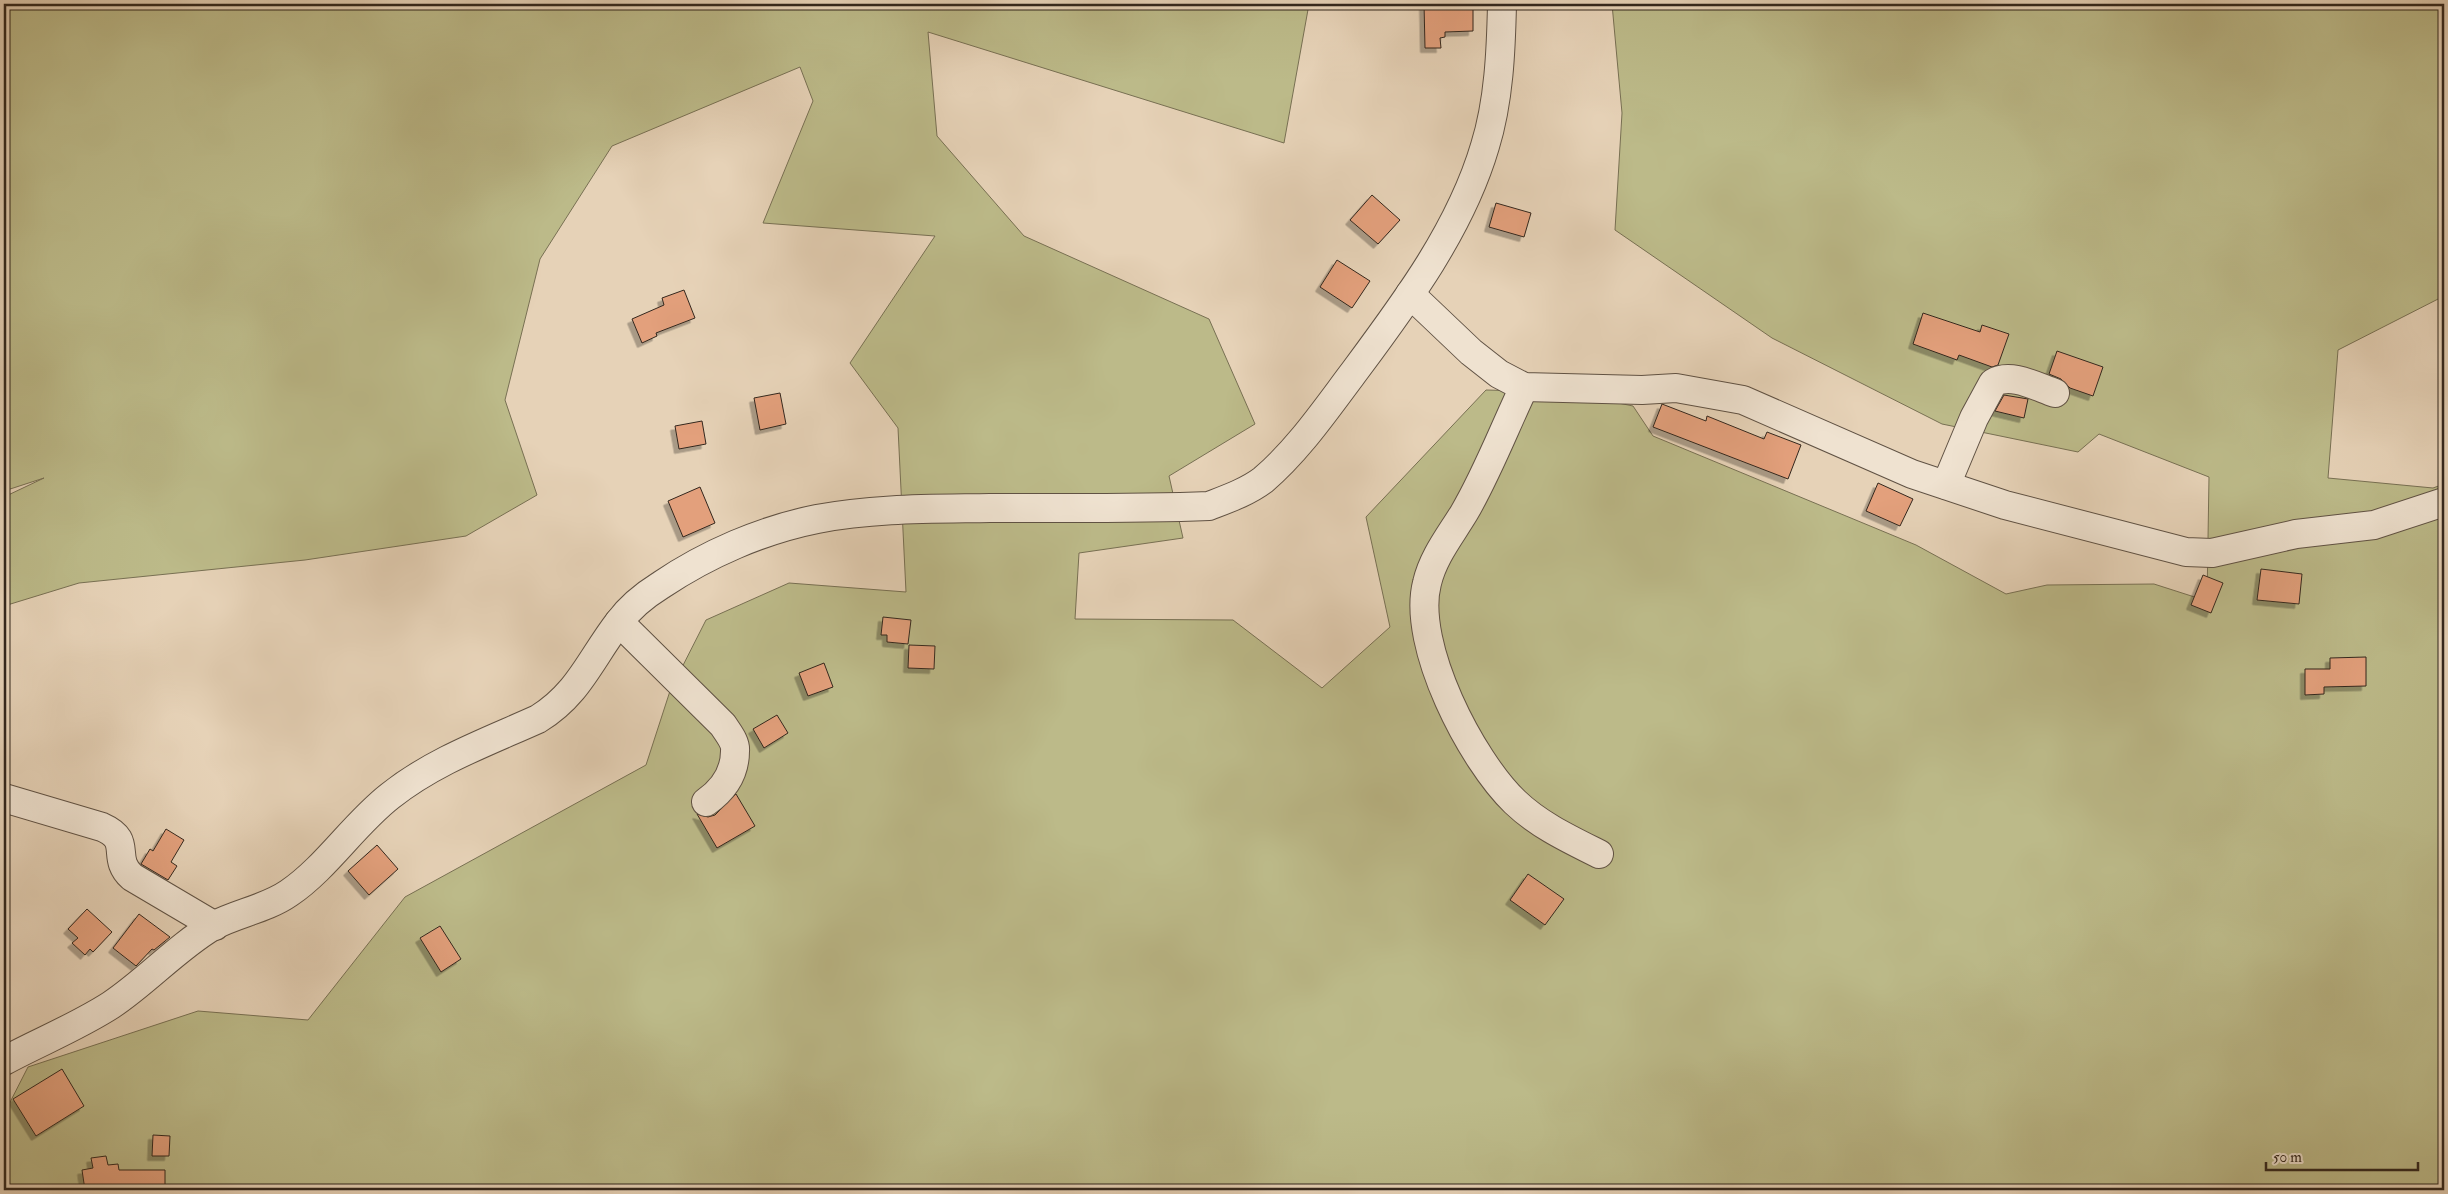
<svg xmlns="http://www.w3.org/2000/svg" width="2448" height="1194" font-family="'IM FELL Double Pica',serif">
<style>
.green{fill:#bcba89;stroke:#787053}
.building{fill:#e3a07c;stroke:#33271d;filter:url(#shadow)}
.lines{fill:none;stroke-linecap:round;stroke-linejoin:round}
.minor-casing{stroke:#605244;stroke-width:30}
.minor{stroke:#efe2d0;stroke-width:28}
</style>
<defs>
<filter id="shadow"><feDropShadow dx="-4.5" dy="4.5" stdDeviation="0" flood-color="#0004"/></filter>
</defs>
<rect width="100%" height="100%" fill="#e6d2b7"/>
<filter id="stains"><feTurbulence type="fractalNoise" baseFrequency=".004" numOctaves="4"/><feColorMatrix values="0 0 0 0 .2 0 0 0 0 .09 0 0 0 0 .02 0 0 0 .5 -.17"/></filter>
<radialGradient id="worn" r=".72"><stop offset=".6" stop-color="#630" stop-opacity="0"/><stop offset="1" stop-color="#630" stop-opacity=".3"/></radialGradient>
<!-- green -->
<polygon class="green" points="4,4 1309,4 1284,143 928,32 937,136 1024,236 1209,319 1255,424 1169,476 1183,538 1079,553 1075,619 1233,620 1322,688 1390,627 1366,517 1486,390 1565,392 1633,406 1653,436 1916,545 2006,594 2047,585 2154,584 2207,601 2209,477 2099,434 2078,452 1942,424 1772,338 1615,230 1622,113 1612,4 2444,4 2444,296 2338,350 2328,478 2433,488 2444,484 2444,1190 4,1190 4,1114 28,1067 198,1011 308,1020 405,897 646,765 670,691 706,620 789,583 906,592 898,428 850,363 935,236 763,223 813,101 800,67 612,146 540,259 505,400 537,495 466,536 305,560 79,583 4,606 4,497 44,478 4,491"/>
<!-- building -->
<g class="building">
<polygon points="1424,4 1473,4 1473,31 1445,32 1445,37 1440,38 1441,48 1425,48"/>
<polygon points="1372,195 1400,220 1378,244 1350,220"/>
<polygon points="1496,203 1531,213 1524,237 1489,227"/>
<polygon points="1337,260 1370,281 1352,308 1320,287"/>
<polygon points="684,290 695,318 656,333 657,336 642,343 632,319 664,305 662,298"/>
<polygon points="1923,313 1980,332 1982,325 2009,334 1998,365 1992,367 1959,355 1957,360 1913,344"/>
<polygon points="2057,351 2103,367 2093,396 2070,388 2061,379 2049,374"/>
<polygon points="780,393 786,424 760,430 754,398"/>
<polygon points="2004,395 2028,399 2024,418 1995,411"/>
<polygon points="1662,404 1706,421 1707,416 1764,439 1767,432 1801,445 1788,479 1653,427"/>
<polygon points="702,421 706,444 679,449 675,426"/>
<polygon points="1878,483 1913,499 1900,526 1866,511"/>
<polygon points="700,487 715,523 683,537 668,501"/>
<polygon points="2261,569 2302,574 2299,604 2257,600"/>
<polygon points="2203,575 2223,583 2211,613 2191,605"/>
<polygon points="883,617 911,620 908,644 887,642 887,635 881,635"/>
<polygon points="909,645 935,646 934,669 908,668"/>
<polygon points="2366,657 2366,686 2324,687 2324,694 2305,695 2305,669 2330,669 2330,658"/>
<polygon points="824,663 833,687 808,696 799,673"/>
<polygon points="777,715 788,733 764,748 753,729"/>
<polygon points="736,794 755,826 717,848 697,814 708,817 715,815"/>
<polygon points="166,829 184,840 171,862 177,866 168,880 141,864 150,849 153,851"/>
<polygon points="377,845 398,869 369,895 348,871"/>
<polygon points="1528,874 1564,899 1545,925 1510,900"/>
<polygon points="87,909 112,932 93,952 90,949 85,955 72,943 78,938 68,929"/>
<polygon points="139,914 170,937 154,950 152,949 136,966 113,948"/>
<polygon points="440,926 461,959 441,972 420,938"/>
<polygon points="62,1069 84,1106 36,1136 13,1099"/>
<polygon points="153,1135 170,1136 169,1156 152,1156"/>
<polygon points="106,1156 108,1165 118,1164 119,1170 165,1170 165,1187 122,1186 122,1190 85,1190 82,1170 93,1168 91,1158"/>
</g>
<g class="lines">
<!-- minor casing -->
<g class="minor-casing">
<g id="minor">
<polyline points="1410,294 1471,352 1499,374 1524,387 1642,390 1676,388 1743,400 1912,474 2005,505 2186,552 2212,553 2296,534 2374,525 2444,502"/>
<path d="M 1524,387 C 1504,429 1487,474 1464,513 C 1450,536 1433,557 1427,583 C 1411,645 1472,761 1515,802 C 1539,825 1569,839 1599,854"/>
<path d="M 1946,485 L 1974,418 L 1993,383 C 2011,372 2037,387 2055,393"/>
<path d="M 619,622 L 723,725 C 728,733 736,742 735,751 C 735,773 723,790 706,802"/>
<path d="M 4,798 L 102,827 C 134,841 110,857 132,877 L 215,926"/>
<path d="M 4,1061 C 39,1042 77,1027 111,1005 C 147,981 176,948 213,926 C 237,913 266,909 289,893 C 326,868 354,824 390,796 C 434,761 487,742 538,719 C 579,694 591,658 619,622 C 630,607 645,595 661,585 C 707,554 762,530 817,519 C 874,508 932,509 990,508 C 1063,508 1136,509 1209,506 C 1227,499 1247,492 1263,480 C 1297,451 1324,412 1351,376 C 1403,306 1460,231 1485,146 C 1499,101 1501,50 1502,4"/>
</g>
</g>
<!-- minor -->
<use href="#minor" class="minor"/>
</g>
<!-- margin -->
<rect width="2448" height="1194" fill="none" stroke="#e6d2b7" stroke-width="20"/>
<rect x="5" y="5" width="2438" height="1184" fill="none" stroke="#33271d" stroke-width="2.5"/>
<rect x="10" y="10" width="2428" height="1174" fill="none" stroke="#33271d"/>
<!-- scale -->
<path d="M2266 1162v8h152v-8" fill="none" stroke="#33271d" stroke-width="2.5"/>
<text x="2273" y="1162" font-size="15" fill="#33271d" stroke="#efe2d0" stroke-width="4" paint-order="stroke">50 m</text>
<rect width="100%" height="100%" filter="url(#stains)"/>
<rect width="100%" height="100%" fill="url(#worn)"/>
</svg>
